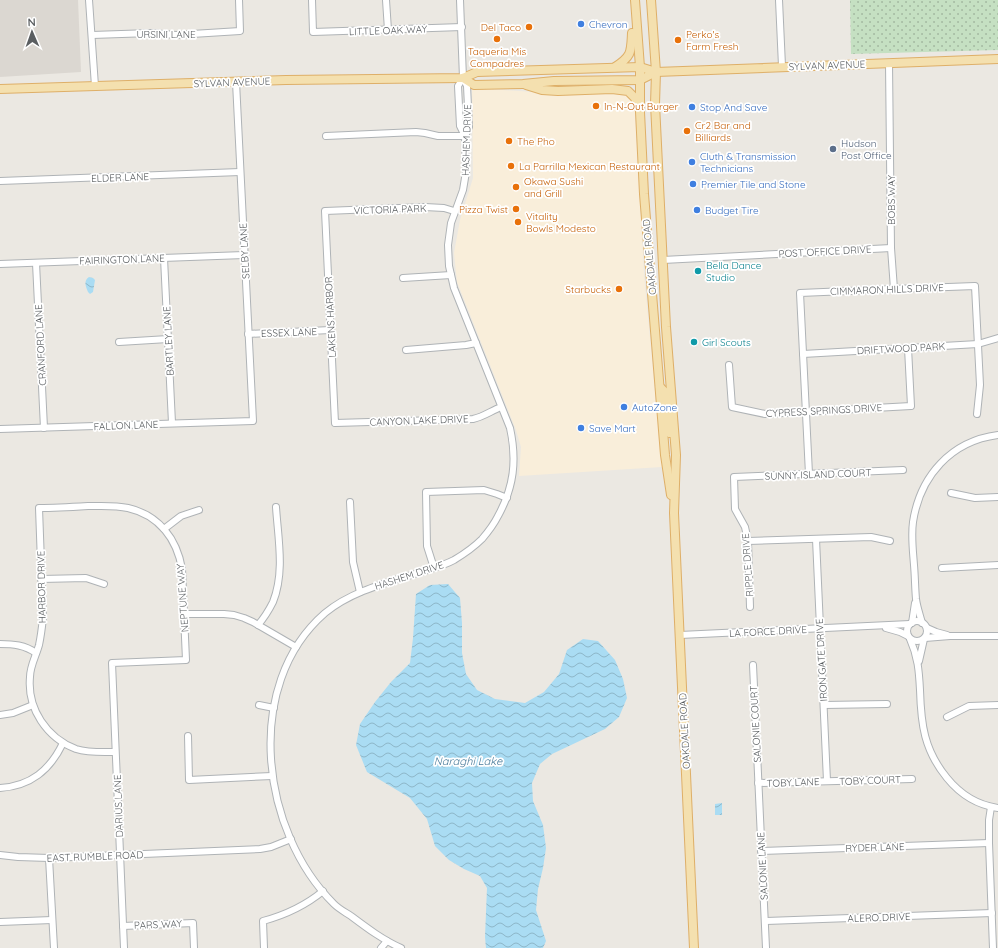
<svg xmlns="http://www.w3.org/2000/svg" width="998" height="948" font-family="Quicksand,sans-serif">
<style>
.commercial{fill:#f9eeda}
.education{fill:#dbd7d1}
.grass{fill:url(#grass-dots)}
.water{fill:url(#water-waves)}
.lines{fill:none;stroke-linecap:round;stroke-linejoin:round}
.minor-casing{stroke:#afb3b6;stroke-width:8}
.major-casing{stroke:#deaf68;stroke-width:10}
.minor{stroke:#fff;stroke-width:6}
.major{stroke:#f4e0af;stroke-width:8}
.shop-dot{fill:#3f7fe0;stroke:#fff;stroke-width:1.5}
.food-dot{fill:#e8710a;stroke:#fff;stroke-width:1.5}
.service-dot{fill:#5c6f8a;stroke:#fff;stroke-width:1.5}
.culture-dot{fill:#0f9aa8;stroke:#fff;stroke-width:1.5}
.labels{text-anchor:middle;stroke-width:3.5;stroke-linejoin:round;paint-order:stroke}
.shop-label{font-size:10px;fill:#366cbe;stroke:#fff;text-anchor:start}
.food-label{font-size:10px;fill:#c56008;stroke:#fff;text-anchor:start}
.street-label{font-size:10px;fill:#5a5e61;stroke:#fff}
.service-label{font-size:10px;fill:#4e5e75;stroke:#fff;text-anchor:start}
.culture-label{font-size:10px;fill:#0d838f;stroke:#fff;text-anchor:start}
.water-label{font-size:11px;font-style:italic;fill:#477a9a;stroke:#fff}
</style>
<defs>
<pattern id="grass-dots" width="8" height="8" patternUnits="userSpaceOnUse"><rect width="8" height="8" fill="#c5e0c2"/><path d="M2 2h.1M6 6h.1" fill="none" stroke="#a3b9a1" stroke-width="1.8" stroke-linecap="round"/></pattern>
<pattern id="water-waves" width="16" height="10" patternUnits="userSpaceOnUse"><rect width="16" height="10" fill="#aadcf3"/><path d="M0 5q4-4 8 0t8 0" fill="none" stroke="#8db6c8"/></pattern>
</defs>
<rect width="100%" height="100%" fill="#ebe8e2"/>
<!-- commercial -->
<polygon class="commercial" points="472,88 534,92 634,91 644,273 662,467 519,476 521,447 516,430 457,282 454,253 460,220 473,178"/>
<!-- education -->
<polygon class="education" points="0,0 78,0 81,72 0,77"/>
<!-- grass -->
<polygon class="grass" points="850,0 998,0 998,50 851,54"/>
<!-- water -->
<g class="water">
<path d="M 89,277 L 93,278 L 95,280 L 93,292 L 90,294 L 88,292 C 86,287 83,281 89,277 Z"/>
<polygon points="448,584 460,598 462,623 462,653 466,674 477,690 495,699 525,703 544,692 559,674 567,650 583,639 598,641 615,660 623,679 627,698 619,717 605,729 552,754 540,764 532,783 533,801 543,825 546,848 543,868 538,889 536,910 546,941 543,948 486,948 485,937 487,888 480,876 464,869 449,860 435,846 427,819 410,798 367,772 356,745 360,724 375,702 391,682 410,663 413,638 416,594 430,585"/>
<polygon points="722,803 722,815 715,815 715,804"/>
</g>
<g class="lines">
<!-- minor casing -->
<g class="minor-casing">
<g id="minor">
<polyline points="89,0 95,86"/>
<polyline points="312,0 313,32 462,27"/>
<polyline points="386,0 388,30"/>
<polyline points="779,0 782,66"/>
<polyline points="92,35 151,33 176,35 240,31 239,0"/>
<polyline points="889,63 891,248 894,289"/>
<polyline points="463,78 458,86 460,126 465,136"/>
<polyline points="326,136 416,132 425,133 438,136 465,136"/>
<polyline points="0,181 240,172"/>
<path d="M 454,211 L 444,208 L 425,207 L 325,211 L 335,423 L 473,419 C 483,417 491,411 501,407"/>
<polyline points="164,258 172,423"/>
<polyline points="663,260 891,248"/>
<polyline points="36,263 44,428"/>
<polyline points="0,264 244,255"/>
<polyline points="403,278 451,275"/>
<polyline points="248,334 330,330"/>
<polyline points="119,342 168,339"/>
<polyline points="406,350 466,345 476,343"/>
<polyline points="803,354 978,344 998,338"/>
<polyline points="729,365 732,407 765,414 911,406 908,348"/>
<polyline points="0,429 253,421 236,82"/>
<polyline points="809,474 800,293 894,289 975,286 980,385 977,414"/>
<polyline points="951,493 975,498 998,497"/>
<polyline points="350,502 353,562 360,592"/>
<polyline points="164,529 181,516 199,510"/>
<polyline points="816,539 827,781"/>
<polyline points="748,541 871,537 890,541"/>
<polyline points="434,568 427,546 426,492 484,490 497,494 507,498"/>
<polyline points="942,568 998,565"/>
<polyline points="41,579 86,578 104,584"/>
<polyline points="750,607 748,541 745,527 735,509 734,477 903,470"/>
<polyline points="184,614 224,614 234,615 244,618 253,622 296,647"/>
<circle cx="917" cy="631" r="10"/>
<polyline points="912,623 915,603"/>
<path d="M 922,623 C 920,615 917,607 916,599 C 915,588 915,576 914,565 C 913,551 911,536 913,522 C 920,476 951,441 998,435"/>
<path d="M 258,625 C 264,618 269,610 273,602 C 285,572 278,538 276,507"/>
<polyline points="886,628 900,632 908,636"/>
<polyline points="927,628 936,632 947,635"/>
<polyline points="680,635 910,624"/>
<polyline points="925,638 950,636 998,636"/>
<path d="M 910,639 C 918,657 919,671 920,690 C 921,724 924,750 947,778 C 960,794 977,805 998,808"/>
<path d="M 0,644 C 13,644 25,645 36,653"/>
<polyline points="919,661 924,639"/>
<polyline points="753,665 766,948"/>
<polyline points="259,705 274,708"/>
<polyline points="824,705 887,704"/>
<polyline points="0,715 13,713 33,705"/>
<polyline points="947,717 969,706 998,705"/>
<polyline points="188,736 189,780 272,776"/>
<path d="M 115,752 C 102,752 89,753 76,749 C 47,738 27,709 30,677 C 30,666 36,656 39,645 C 41,636 42,627 43,618 L 39,508 C 55,508 72,507 88,506 C 102,506 115,505 128,508 C 159,515 177,539 182,569 L 186,660 L 112,663 L 124,948"/>
<polyline points="758,783 912,779"/>
<path d="M 0,788 C 31,786 50,770 63,743"/>
<polyline points="991,807 989,820 989,843 993,948"/>
<polyline points="761,851 989,843"/>
<polyline points="0,855 18,857 49,858 260,849 271,847 291,839"/>
<polyline points="49,858 54,948"/>
<polyline points="766,921 992,913"/>
<polyline points="0,922 52,920"/>
<polyline points="123,926 193,923 194,948"/>
<path d="M 264,948 L 263,921 C 285,915 305,906 323,891"/>
<polyline points="381,948 387,941"/>
<path d="M 401,948 C 383,940 367,928 351,916 C 345,912 339,909 334,904 C 261,832 242,685 325,613 C 352,591 386,583 418,573 C 430,569 443,566 454,560 C 464,554 474,547 482,539 C 488,532 494,524 498,516 C 514,487 517,460 510,428 L 454,288 L 449,266 L 448,245 L 451,223 L 463,190 L 466,172 L 465,136 L 469,127 L 467,86 L 463,78 L 460,0"/>
</g>
</g>
<!-- major casing -->
<g class="major-casing">
<g id="major">
<polyline points="635,0 640,67 640,112 644,194 665,455 671,495"/>
<polyline points="651,0 656,72 655,104 666,327 676,455 674,513 694,948"/>
<path d="M 615,67 C 632,56 631,52 632,33"/>
<polyline points="463,78 474,85 523,84 554,81 640,80 656,72"/>
<polyline points="526,85 542,90 558,91 612,89 628,91 635,98 638,107"/>
<polyline points="0,89 286,80 463,78 477,72 640,67 656,72 998,59"/>
<polyline points="660,387 665,392 666,398 667,416 670,433"/>
</g>
</g>
<!-- minor -->
<use href="#minor" class="minor"/>
<!-- major -->
<use href="#major" class="major"/>
</g>
<!-- markers -->
<g class="shop-dot">
<circle cx="581" cy="24" r="4"/>
<circle cx="692" cy="107" r="4"/>
<circle cx="692" cy="162" r="4"/>
<circle cx="693" cy="184" r="4"/>
<circle cx="697" cy="210" r="4"/>
<circle cx="624" cy="407" r="4"/>
<circle cx="581" cy="428" r="4"/>
</g>
<g class="food-dot">
<circle cx="529" cy="27" r="4"/>
<circle cx="497" cy="39" r="4"/>
<circle cx="678" cy="40" r="4"/>
<circle cx="596" cy="106" r="4"/>
<circle cx="687" cy="131" r="4"/>
<circle cx="509" cy="141" r="4"/>
<circle cx="511" cy="166" r="4"/>
<circle cx="516" cy="187" r="4"/>
<circle cx="516" cy="209" r="4"/>
<circle cx="518" cy="222" r="4"/>
<circle cx="619" cy="289" r="4"/>
</g>
<circle class="service-dot" cx="833" cy="149" r="4"/>
<g class="culture-dot">
<circle cx="698" cy="271" r="4"/>
<circle cx="694" cy="342" r="4"/>
</g>
<g class="labels">
<!-- shop labels -->
<g class="shop-label">
<text x="589" y="28">Chevron</text>
<text x="700" y="111">Stop And Save</text>
<text x="700" y="160">Cluth &amp; Transmission<tspan x="700" dy="12">Technicians</tspan></text>
<text x="701" y="188">Premier Tile and Stone</text>
<text x="705" y="214">Budget Tire</text>
<text x="632" y="411">AutoZone</text>
<text x="589" y="432">Save Mart</text>
</g>
<!-- food labels -->
<g class="food-label">
<text x="521" y="31" text-anchor="end">Del Taco</text>
<text x="686" y="38">Perko's<tspan x="686" dy="12">Farm Fresh</tspan></text>
<text x="497" y="55" text-anchor="middle">Taqueria Mis<tspan x="497" dy="12">Compadres</tspan></text>
<text x="604" y="110">In-N-Out Burger</text>
<text x="695" y="129">Cr2 Bar and<tspan x="695" dy="12">Billiards</tspan></text>
<text x="517" y="145">The Pho</text>
<text x="519" y="170">La Parrilla Mexican Restaurant</text>
<text x="524" y="185">Okawa Sushi<tspan x="524" dy="12">and Grill</tspan></text>
<text x="508" y="213" text-anchor="end">Pizza Twist</text>
<text x="526" y="220">Vitality<tspan x="526" dy="12">Bowls Modesto</tspan></text>
<text x="611" y="293" text-anchor="end">Starbucks</text>
</g>
<!-- street labels -->
<g class="street-label">
<text transform="translate(388 30) rotate(-2)" y="4">LITTLE OAK WAY</text>
<text x="166" y="38">URSINI LANE</text>
<text transform="translate(827 65) rotate(-2)" y="4">SYLVAN AVENUE</text>
<text transform="translate(232 82) rotate(-2)" y="4">SYLVAN AVENUE</text>
<text transform="translate(466 140) rotate(-88)" y="4">HASHEM DRIVE</text>
<text transform="translate(120 177) rotate(-2)" y="4">ELDER LANE</text>
<text transform="translate(891 200) rotate(-90)" y="4">BOBS WAY</text>
<text transform="translate(390 209) rotate(-2)" y="4">VICTORIA PARK</text>
<text transform="translate(244 251) rotate(-93)" y="4">SELBY LANE</text>
<text transform="translate(825 251) rotate(-3)" y="4">POST OFFICE DRIVE</text>
<text transform="translate(649 257) rotate(-95)" y="4">OAKDALE ROAD</text>
<text transform="translate(122 259) rotate(-2)" y="4">FAIRINGTON LANE</text>
<text transform="translate(887 289) rotate(-2)" y="4">CIMMARON HILLS DRIVE</text>
<text transform="translate(330 317) rotate(-93)" y="4">LAKENS HARBOR</text>
<text transform="translate(289 332) rotate(-2)" y="4">ESSEX LANE</text>
<text transform="translate(168 341) rotate(-93)" y="4">BARTLEY LANE</text>
<text transform="translate(40 345) rotate(-93)" y="4">CRANFORD LANE</text>
<text transform="translate(901 348) rotate(-3)" y="4">DRIFTWOOD PARK</text>
<text transform="translate(824 410) rotate(-3)" y="4">CYPRESS SPRINGS DRIVE</text>
<text transform="translate(419 420) rotate(-2)" y="4">CANYON LAKE DRIVE</text>
<text transform="translate(126 425) rotate(-2)" y="4">FALLON LANE</text>
<text transform="translate(818 474) rotate(-2)" y="4">SUNNY ISLAND COURT</text>
<text transform="translate(747 565) rotate(-94)" y="4">RIPPLE DRIVE</text>
<text transform="translate(409 575) rotate(-18)" y="4">HASHEM DRIVE</text>
<text transform="translate(41 587) rotate(-91)" y="4">HARBOR DRIVE</text>
<text transform="translate(182 598) rotate(-94)" y="4">NEPTUNE WAY</text>
<text transform="translate(768 631) rotate(-3)" y="4">LA FORCE DRIVE</text>
<text transform="translate(821 660) rotate(-93)" y="4">IRON GATE DRIVE</text>
<text transform="translate(755 724) rotate(-93)" y="4">SALONIE COURT</text>
<text transform="translate(684 731) rotate(-93)" y="4">OAKDALE ROAD</text>
<text transform="translate(870 780) rotate(-2)" y="4">TOBY COURT</text>
<text transform="translate(793 782) rotate(-2)" y="4">TOBY LANE</text>
<text transform="translate(118 806) rotate(-92)" y="4">DARIUS LANE</text>
<text transform="translate(875 847) rotate(-2)" y="4">RYDER LANE</text>
<text transform="translate(95 856) rotate(-2)" y="4">EAST RUMBLE ROAD</text>
<text transform="translate(762 866) rotate(-93)" y="4">SALONIE LANE</text>
<text transform="translate(879 917) rotate(-2)" y="4">ALERO DRIVE</text>
<text transform="translate(158 924) rotate(-2)" y="4">PARS WAY</text>
</g>
<!-- service labels -->
<g class="service-label">
<text x="841" y="147">Hudson<tspan x="841" dy="12">Post Office</tspan></text>
</g>
<!-- culture labels -->
<g class="culture-label">
<text x="706" y="269">Bella Dance<tspan x="706" dy="12">Studio</tspan></text>
<text x="702" y="346">Girl Scouts</text>
</g>
<!-- water labels -->
<g class="water-label">
<text x="468" y="765">Naraghi Lake</text>
</g>
</g>
<!-- north arrow -->
<g transform="translate(32 32) rotate(358)" stroke="#ffffff" stroke-width="3" paint-order="stroke">
<path d="M0-3L7 15L0 10L-7 15Z" fill="#5a5e61"/>
<text y="-6" font-size="11" font-weight="bold" text-anchor="middle" fill="#5a5e61">N</text>
</g>
</svg>
